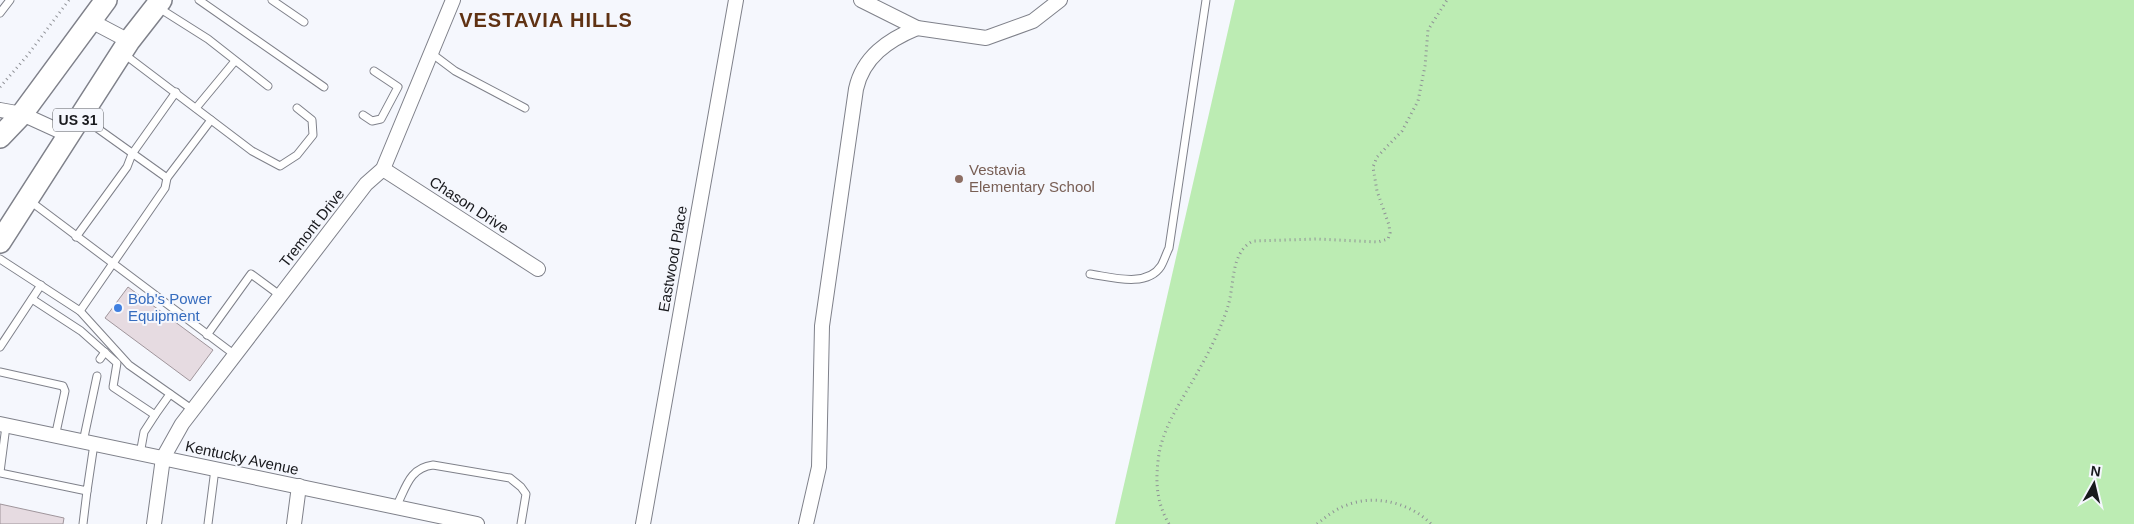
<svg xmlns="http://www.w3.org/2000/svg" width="2134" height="524" font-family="Arial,sans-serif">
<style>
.green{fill:#bcecb3}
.building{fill:#e6dbe1;stroke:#9f959b}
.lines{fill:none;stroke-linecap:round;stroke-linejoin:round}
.service-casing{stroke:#7f818a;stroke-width:9}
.minor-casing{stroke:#7f818a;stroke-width:16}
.primary-casing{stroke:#7f818a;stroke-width:24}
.path{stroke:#8e9095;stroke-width:3;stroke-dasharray:1 4;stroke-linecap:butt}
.service{stroke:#fff;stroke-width:7}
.minor{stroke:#fff;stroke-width:14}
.primary{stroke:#fff;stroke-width:21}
.education-dot{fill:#8d6e63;stroke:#f5f7fd;stroke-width:2}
.shop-dot{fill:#3f7fe0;stroke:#f5f7fd;stroke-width:2}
.labels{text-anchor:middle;stroke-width:4;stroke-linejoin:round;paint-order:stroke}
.shield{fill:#f5f7fd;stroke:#5a5c60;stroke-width:1}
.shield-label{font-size:14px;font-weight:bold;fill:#18191d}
.education-label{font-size:15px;fill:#785e54;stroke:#f5f7fd;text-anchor:start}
.street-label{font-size:15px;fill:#18191d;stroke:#f5f7fd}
.shop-label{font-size:15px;fill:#366cbe;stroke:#f5f7fd;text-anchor:start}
.district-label{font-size:20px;font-weight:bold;letter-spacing:1px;fill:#603213;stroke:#f5f7fd}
</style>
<rect width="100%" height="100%" fill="#f5f7fd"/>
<!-- green -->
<polygon class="green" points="1235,0 2134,0 2134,524 1115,524"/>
<!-- building -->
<g class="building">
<polygon points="128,287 213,350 190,381 105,318"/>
<polygon points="0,504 64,518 63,524 0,524"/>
</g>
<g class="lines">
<!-- service casing -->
<g class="service-casing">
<g id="service">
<polyline points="199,0 324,87"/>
<polyline points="272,0 304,22"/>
<polyline points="159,8 208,39 268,86"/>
<polyline points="0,13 10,0"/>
<polyline points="431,53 455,71 525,108"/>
<polyline points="124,54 252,151 280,166 297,155 313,135 312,120 297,108"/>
<polyline points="196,108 235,61"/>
<polyline points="363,115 372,121 381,119 398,87 374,71"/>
<polyline points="83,118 167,178"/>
<polyline points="30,201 235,355"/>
<polyline points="76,237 127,167 132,154 176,92"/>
<polyline points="0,259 80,311 129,365 193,410"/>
<path d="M 1090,274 C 1111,277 1147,288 1161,266 C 1164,261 1166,254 1169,248 L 1206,0"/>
<polyline points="32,299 81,331 117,363 113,387 155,415 170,394"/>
<polyline points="80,311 165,188 167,178 211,120"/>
<polyline points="207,335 251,274 281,296"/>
<polyline points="0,347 41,285"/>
<polyline points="100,359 105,352"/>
<polyline points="0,372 63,386 65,391 55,437"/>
<polyline points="83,442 97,376"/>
<polyline points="140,454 144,432 155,415"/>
<polyline points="0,472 6,426"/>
<polyline points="0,473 87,491 94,444"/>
<path d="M 396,507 C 406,488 409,468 433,465 L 510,478 L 521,487 L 526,494 L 521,524"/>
<polyline points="83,524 87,491"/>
<polyline points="208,524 215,469"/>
</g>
</g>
<!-- minor casing -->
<g class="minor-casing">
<g id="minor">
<polyline points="861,0 917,28 986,38 1033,21 1060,0"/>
<polyline points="91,21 129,41"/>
<polyline points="0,110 22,114 68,135"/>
<polyline points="383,169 538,269"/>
<polyline points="0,424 477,524"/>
<polyline points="154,524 163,458 182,424 366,184 383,169 453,0"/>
<polyline points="294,524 299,486"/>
<polyline points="643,524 736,0"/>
<path d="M 806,524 L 819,467 L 822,326 L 856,89 C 863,57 888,40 917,28"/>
</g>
</g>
<!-- primary casing -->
<g class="primary-casing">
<g id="primary">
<polyline points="0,137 22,114 106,0"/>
<polyline points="0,242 129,41 161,0"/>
</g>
</g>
<!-- path -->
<g class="path">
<polyline points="0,87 27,56 69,0"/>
<path d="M 1169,524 C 1156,502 1155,480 1159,454 C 1164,425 1182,400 1196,375 C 1208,354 1221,329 1228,306 C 1235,283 1230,253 1253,241 L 1317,239 L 1378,242 L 1388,239 L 1390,233 L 1389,225 L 1377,191 L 1373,167 L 1377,157 L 1402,131 L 1418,101 L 1425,66 L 1428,30 L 1447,0"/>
<path d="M 1317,524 C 1326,517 1335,509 1347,505 C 1375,494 1411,503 1431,524"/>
</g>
<!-- service -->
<use href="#service" class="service"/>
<!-- minor -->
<use href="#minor" class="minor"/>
<!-- primary -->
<use href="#primary" class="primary"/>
</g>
<!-- markers -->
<circle class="education-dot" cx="959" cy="179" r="5"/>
<circle class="shop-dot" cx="118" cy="308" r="5"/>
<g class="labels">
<!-- shield labels -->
<rect class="shield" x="53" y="108.5" width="50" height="23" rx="4"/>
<g class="shield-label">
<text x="78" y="125">US 31</text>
</g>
<!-- education labels -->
<g class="education-label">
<text x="969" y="175">Vestavia<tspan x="969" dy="17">Elementary School</tspan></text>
</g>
<!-- street labels -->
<g class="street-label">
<text transform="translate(469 205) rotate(33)" y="5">Chason Drive</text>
<text transform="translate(312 228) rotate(-52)" y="5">Tremont Drive</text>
<text transform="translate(673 259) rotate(-80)" y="5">Eastwood Place</text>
<text transform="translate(242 458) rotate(12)" y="5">Kentucky Avenue</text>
</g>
<!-- shop labels -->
<g class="shop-label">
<text x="128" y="304">Bob's Power<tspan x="128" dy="17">Equipment</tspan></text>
</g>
<!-- district labels -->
<g class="district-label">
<text x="546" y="27">VESTAVIA HILLS</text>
</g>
</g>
<!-- north arrow -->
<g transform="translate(2094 484) rotate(8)" stroke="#f5f7fd" stroke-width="4" paint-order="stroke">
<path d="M0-4L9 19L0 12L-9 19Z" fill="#18191d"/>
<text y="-8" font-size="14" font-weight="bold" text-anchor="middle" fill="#18191d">N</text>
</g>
</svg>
